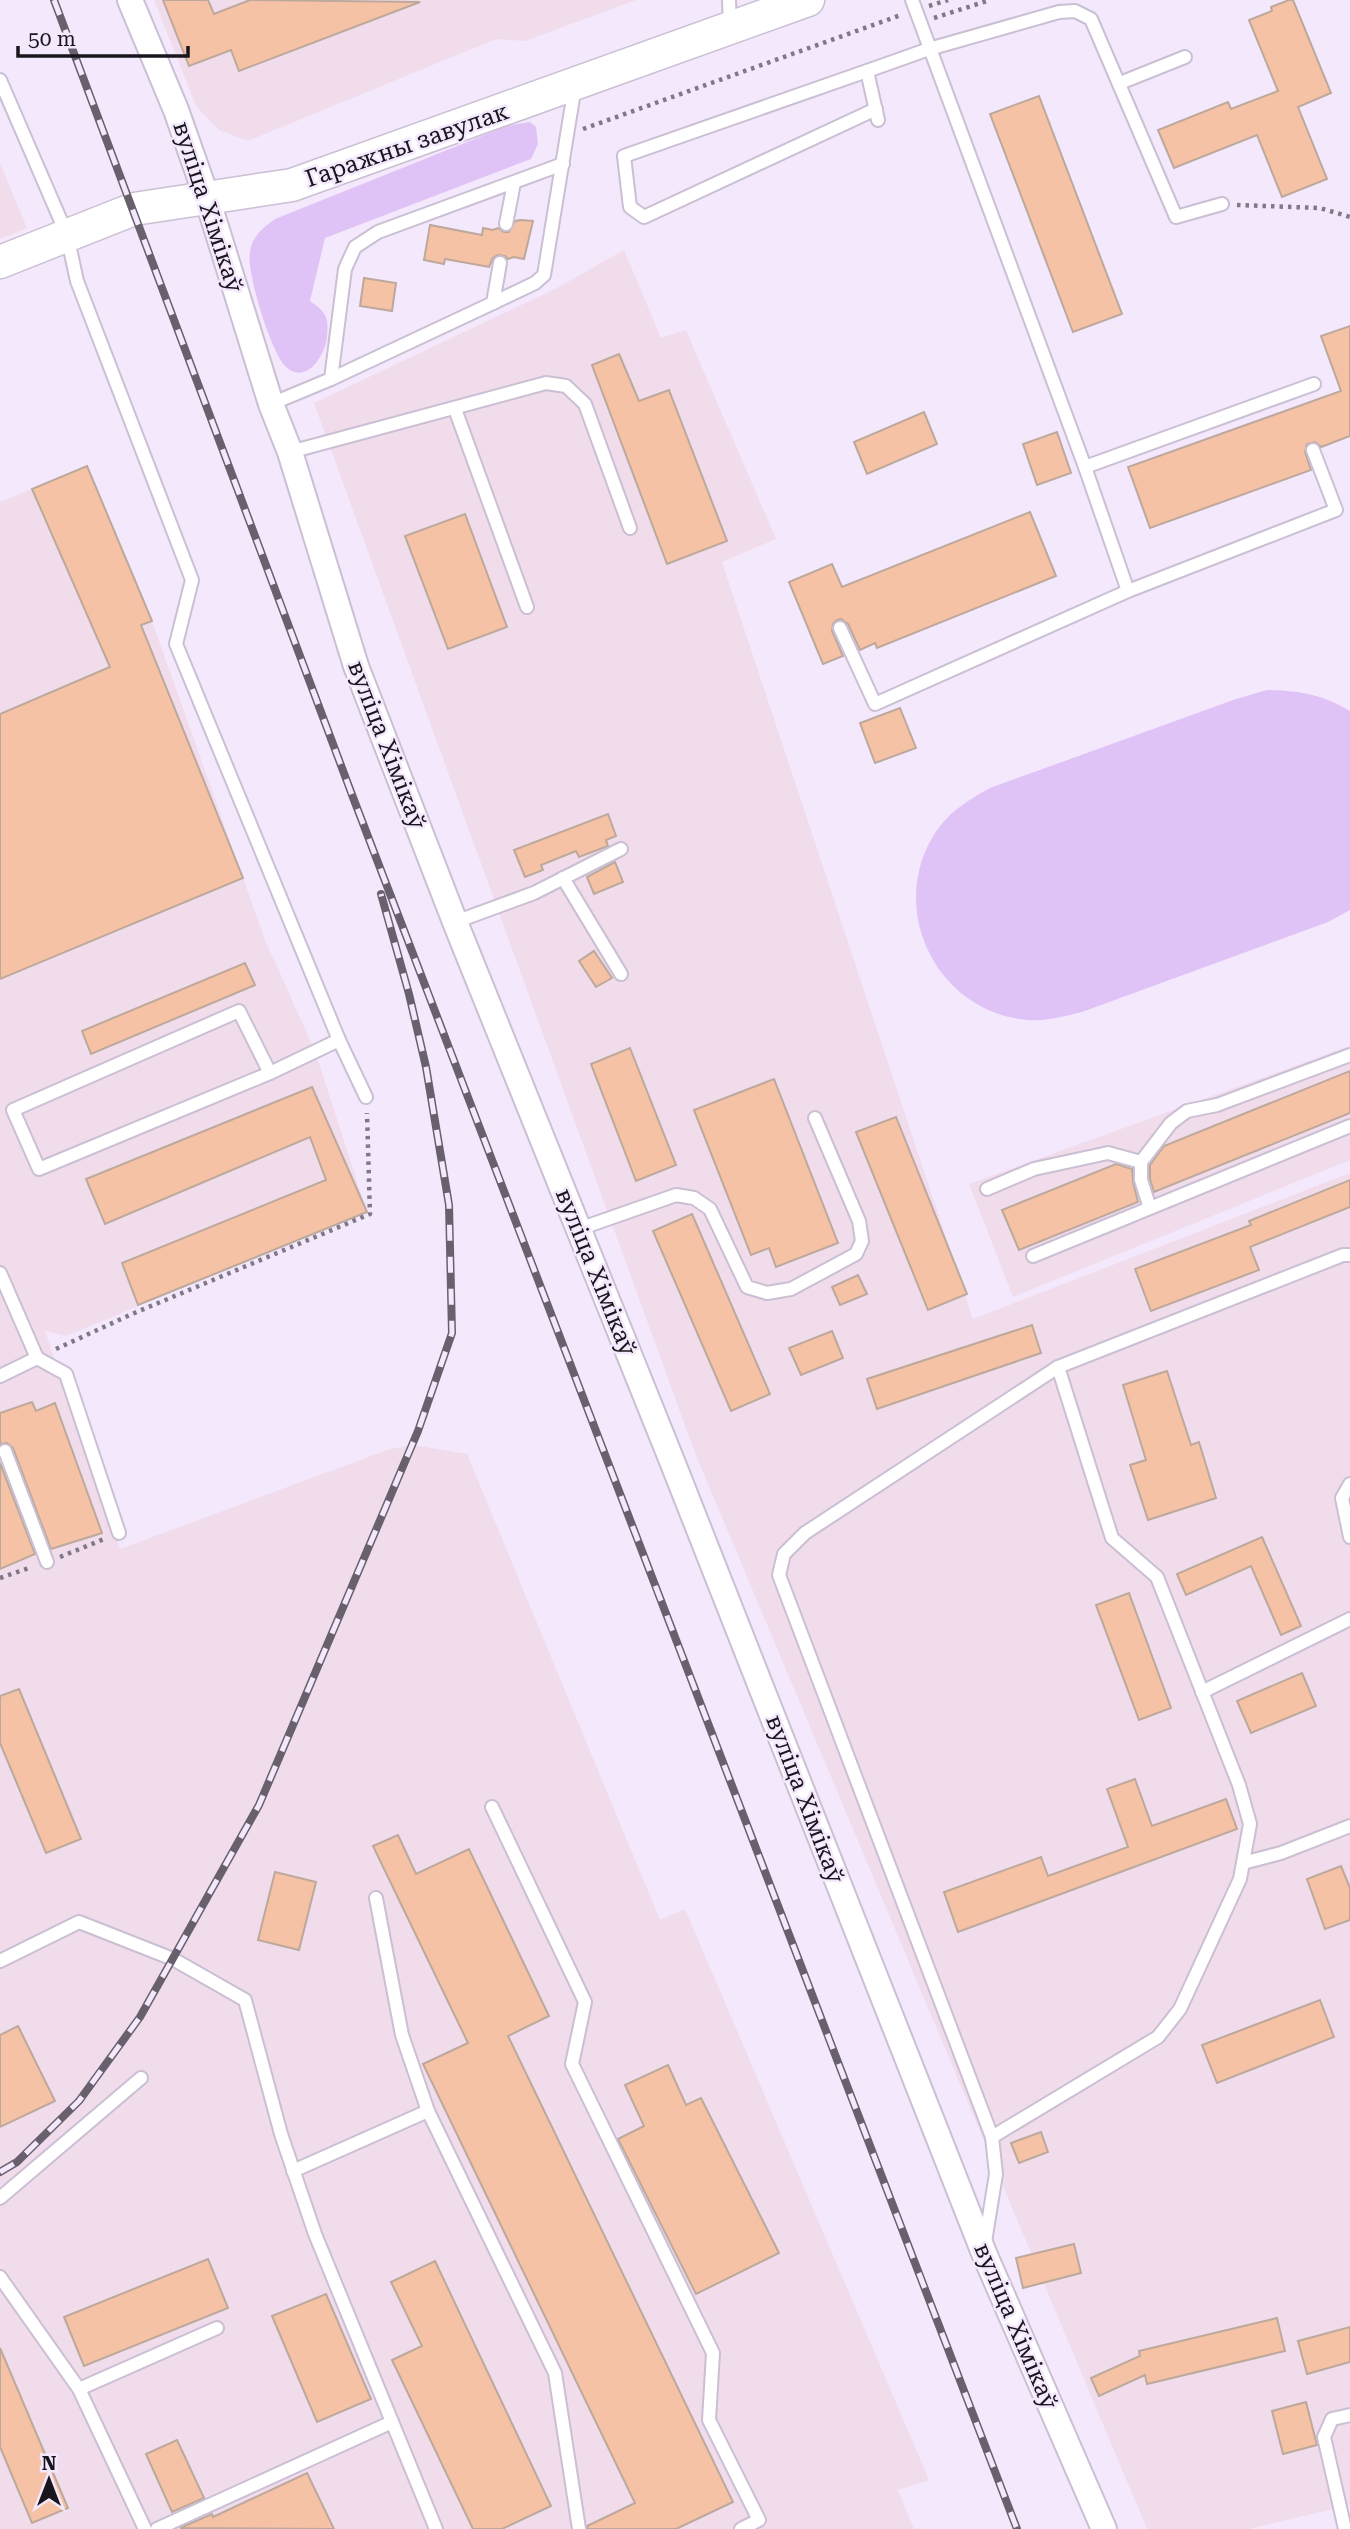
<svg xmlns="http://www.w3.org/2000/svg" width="1350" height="2529" font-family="'Roboto Serif',serif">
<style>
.industrial{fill:#f1dcec}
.green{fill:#e0c3f6}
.building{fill:#f6c2a5;stroke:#bda89c;stroke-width:2}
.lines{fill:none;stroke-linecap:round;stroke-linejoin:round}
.service-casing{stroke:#cabfd3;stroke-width:16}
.minor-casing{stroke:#cabfd3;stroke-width:28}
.tertiary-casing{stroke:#cabfd3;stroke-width:35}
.path{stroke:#807886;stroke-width:4.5;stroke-dasharray:3.5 5;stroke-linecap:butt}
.service{stroke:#fff;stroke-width:12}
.minor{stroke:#fff;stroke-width:24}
.tertiary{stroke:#fff;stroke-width:32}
.rail-casing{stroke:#68616d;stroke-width:8}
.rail{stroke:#f4e8fd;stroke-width:5;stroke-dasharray:16;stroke-linecap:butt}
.labels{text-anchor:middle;stroke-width:5;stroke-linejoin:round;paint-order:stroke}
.street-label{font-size:24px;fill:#19151c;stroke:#f4e8fd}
</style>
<rect width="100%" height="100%" fill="#f4e8fd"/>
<!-- industrial -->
<g class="industrial">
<polygon points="154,0 636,0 525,41 496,39 248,141 219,130 196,106"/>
<polygon points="0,163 27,228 0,239"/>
<polygon points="624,250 661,338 686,330 776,539 722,562 973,1319 1350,1173 1350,2505 1249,2529 1147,2529 695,1453 314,403 555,289"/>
<polygon points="87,466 152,621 265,940 315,1051 367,1212 66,1336 45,1331 120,1549 390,1449 413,1445 467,1454 660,1920 685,1909 929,2480 898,2490 914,2529 0,2529 0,502"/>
<polygon points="1350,1046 1350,1160 1013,1297 969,1184"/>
</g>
<!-- green -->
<g class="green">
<path d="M 530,122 L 536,127 L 538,144 L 531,159 L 325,238 L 310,301 C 326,312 329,317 327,337 C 325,357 305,386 285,366 C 271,352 246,272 250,252 C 252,236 263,228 275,219 L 507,126 Z"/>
<path d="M 1267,690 C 1300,691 1321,694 1350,711 L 1350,910 L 1328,922 L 1082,1012 C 1061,1017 1040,1023 1019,1019 C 930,1005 885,899 940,826 C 953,809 972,798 990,788 L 1236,699 Z"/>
</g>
<!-- building -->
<g class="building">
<polygon points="163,0 208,0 214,14 250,0 420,2 239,71 231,50 189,66"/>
<polygon points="1289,0 1293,0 1331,93 1298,107 1327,179 1282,197 1257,135 1174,168 1158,130 1228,102 1231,109 1278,91 1249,20 1272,11 1271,7"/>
<polygon points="1039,96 1122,314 1073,332 990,114"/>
<polygon points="521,220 533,221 524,259 514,257 508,259 505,256 498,255 493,258 489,267 445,259 444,264 424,260 430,225 482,235 483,228 493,230 498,228 504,232 509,232 515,221"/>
<polygon points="364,278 396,283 392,311 360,306"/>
<polygon points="1350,326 1350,436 1321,447 1315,442 1307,444 1305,452 1311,470 1150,528 1128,467 1341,391 1321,336"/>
<polygon points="619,354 639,401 669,390 727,541 667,564 592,365"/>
<polygon points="924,412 937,444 867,474 854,442"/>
<polygon points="1057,432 1071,473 1037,485 1023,444"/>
<polygon points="87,466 152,621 141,625 243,878 0,979 0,714 110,667 32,489"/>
<polygon points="1030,512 1056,576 877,648 875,643 860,650 848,624 841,619 837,620 833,624 832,631 843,656 823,664 789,582 832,564 842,587"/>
<polygon points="465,514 507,627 448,649 405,536"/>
<polygon points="900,708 916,748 875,763 860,723"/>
<polygon points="608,814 616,836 606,840 608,846 579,857 576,851 541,865 543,870 525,877 514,850"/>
<polygon points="615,862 623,882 594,894 587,877"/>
<polygon points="594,951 612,978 596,987 579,961"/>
<polygon points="245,963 255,985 91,1054 82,1031"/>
<polygon points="630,1048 676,1165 636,1181 591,1064"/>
<polygon points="1350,1071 1350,1113 1154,1192 1150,1179 1150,1165 1164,1146"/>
<polygon points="774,1079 838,1243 776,1267 769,1248 751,1255 694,1110"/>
<polygon points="312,1087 367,1212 138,1305 122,1263 326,1180 310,1137 105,1224 86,1179"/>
<polygon points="896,1117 967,1294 928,1310 856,1132"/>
<polygon points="1116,1164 1132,1169 1133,1182 1138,1202 1019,1250 1002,1210"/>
<polygon points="1350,1180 1350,1207 1250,1247 1259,1270 1151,1311 1135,1269 1251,1225 1249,1221"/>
<polygon points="692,1214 770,1394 731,1411 653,1231"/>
<polygon points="858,1275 867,1294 840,1305 832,1287"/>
<polygon points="1032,1325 1041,1353 877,1409 867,1379"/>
<polygon points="832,1331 843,1358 801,1375 789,1348"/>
<polygon points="1167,1371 1191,1445 1199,1442 1216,1498 1148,1520 1130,1465 1146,1460 1123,1385"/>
<polygon points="32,1402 36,1411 55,1403 102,1533 51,1549 13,1448 7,1443 0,1444 0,1413"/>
<polygon points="0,1463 35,1554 0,1569"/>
<polygon points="1262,1537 1301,1626 1281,1635 1251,1566 1186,1595 1177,1574"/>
<polygon points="1129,1593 1171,1708 1139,1720 1096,1605"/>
<polygon points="1302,1673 1316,1706 1251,1733 1237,1701"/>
<polygon points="19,1689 81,1839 46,1853 0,1743 0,1696"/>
<polygon points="1135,1779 1152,1826 1226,1799 1237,1829 958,1932 944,1892 1041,1857 1048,1876 1128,1847 1107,1789"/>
<polygon points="398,1835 416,1874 469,1849 549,2016 508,2036 733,2502 676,2529 588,2529 587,2526 635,2503 423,2064 468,2043 373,1846"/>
<polygon points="1341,1866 1350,1888 1350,1920 1325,1929 1307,1879"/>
<polygon points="275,1872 316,1882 299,1950 258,1940"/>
<polygon points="1320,2000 1334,2037 1217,2083 1202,2045"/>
<polygon points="18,2026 55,2101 0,2127 0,2035"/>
<polygon points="668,2065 686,2105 701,2098 779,2253 696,2294 618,2139 644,2126 625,2085"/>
<polygon points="1041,2132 1048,2152 1019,2163 1011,2143"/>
<polygon points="1074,2244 1081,2273 1023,2288 1016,2258"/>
<polygon points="208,2259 228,2308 84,2366 64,2317"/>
<polygon points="435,2261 551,2506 502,2529 473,2529 392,2360 422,2346 391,2282"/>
<polygon points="326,2294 371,2399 317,2422 272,2316"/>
<polygon points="1277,2318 1285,2351 1147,2384 1145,2375 1099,2396 1091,2378 1140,2356 1139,2351"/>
<polygon points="1350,2327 1350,2362 1307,2374 1298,2341"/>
<polygon points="0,2348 68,2508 32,2523 0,2447"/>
<polygon points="1306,2402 1317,2445 1283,2454 1272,2411"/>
<polygon points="177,2440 204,2498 172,2512 146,2454"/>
<polygon points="307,2473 334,2529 180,2528 212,2514 213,2517"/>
</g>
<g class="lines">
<!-- service casing -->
<g class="service-casing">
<g id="service">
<polyline points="729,0 730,28"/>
<polyline points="912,0 1085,467 1128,591"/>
<polyline points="867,71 624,156 630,207 644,217 876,109"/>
<polyline points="0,80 67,235 77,281 192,580 176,644 339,1040 366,1097"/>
<polyline points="1120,83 1185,57"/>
<polyline points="878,120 867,71 929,49 1059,12 1075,11 1091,19 1176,217 1222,204"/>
<polyline points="506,224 514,183"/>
<polyline points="493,303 535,283 544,275 575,86"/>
<polyline points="331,379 345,269 355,247 378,232 563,164"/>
<polyline points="271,404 331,379 493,303 500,263"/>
<polyline points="455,409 527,607"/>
<polyline points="290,452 546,383 566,386 585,404 630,528"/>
<polyline points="1085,467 1314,384"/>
<polyline points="840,628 875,704 1128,591 1336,510 1313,450"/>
<polyline points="563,878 621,974"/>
<polyline points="455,922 534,893 621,849"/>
<polyline points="270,1073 239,1011 13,1110 39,1169 270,1073 339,1040"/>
<polyline points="987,1189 1034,1169 1108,1153 1141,1162"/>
<polyline points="1150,1208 1141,1180 1141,1162 1171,1123 1187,1111 1217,1105 1350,1055"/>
<polyline points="579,1229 676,1195 694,1198 710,1209 747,1287 767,1293 791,1289 856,1254 862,1241 859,1221 815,1118"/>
<polyline points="1033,1256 1350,1126"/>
<polyline points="0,1273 37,1358 0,1376"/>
<polyline points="37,1358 66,1374 119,1533"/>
<polyline points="5,1451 47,1562"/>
<polyline points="1350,1484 1342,1498 1350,1537"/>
<polyline points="1202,1692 1350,1619"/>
<polyline points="492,1807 585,2002 572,2064 713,2353 709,2420 759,2520 741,2529"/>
<polyline points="1243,1863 1281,1853 1350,1826"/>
<polyline points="376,1898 402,2035 428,2111"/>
<polyline points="0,1961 79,1922 173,1959 245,2000 281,2134 315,2234 436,2529"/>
<polyline points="992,2137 1158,2037 1180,2009 1240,1879 1250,1824 1239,1785 1157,1577 1112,1538 1058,1367"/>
<polyline points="293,2171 428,2111 555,2373 579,2529"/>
<polyline points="0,2198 141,2078"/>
<polyline points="985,2242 996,2174 992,2137 779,1575 784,1554 805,1533 1058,1367 1343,1255 1350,1255"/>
<polyline points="0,2277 79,2389 145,2529"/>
<polyline points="79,2389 217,2328"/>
<polyline points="157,2529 392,2422"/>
<polyline points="1345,2529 1324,2437 1332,2419 1350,2415"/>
</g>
</g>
<!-- minor casing -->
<g class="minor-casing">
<polyline id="minor" points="130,0 176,110 207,198 271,404 290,452 356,666 455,922 672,1461 984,2253 1104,2529"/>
</g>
<!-- tertiary casing -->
<g class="tertiary-casing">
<polyline id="tertiary" points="0,262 134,209 292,185 808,0"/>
</g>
<!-- path -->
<g class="path">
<polyline points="929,6 948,0"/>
<polyline points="934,18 990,0"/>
<polyline points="583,129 901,15"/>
<polyline points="1237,205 1320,208 1350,217"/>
<polyline points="56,1349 132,1314 370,1214 367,1113"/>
<polyline points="60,1557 104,1539"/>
<polyline points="0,1578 32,1567"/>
</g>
<!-- service -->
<use href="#service" class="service"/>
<!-- minor -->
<use href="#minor" class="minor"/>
<!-- tertiary -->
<use href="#tertiary" class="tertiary"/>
<!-- rail casing -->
<g class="rail-casing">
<g id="rail">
<polyline points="54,0 354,800 1017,2529"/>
<polyline points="0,2172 17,2162 79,2101 140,2017 259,1805 418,1431 452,1333 449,1205 426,1067 409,994 381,894"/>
</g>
</g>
<!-- rail -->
<use href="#rail" class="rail"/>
</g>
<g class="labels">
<!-- street labels -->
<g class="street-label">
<text transform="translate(407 145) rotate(-19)" y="8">Гаражны завулак</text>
<text transform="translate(208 207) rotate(72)" y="8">вуліца Хімікаў</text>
<text transform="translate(387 745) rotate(69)" y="8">вуліца Хімікаў</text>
<text transform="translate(596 1272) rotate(68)" y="8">вуліца Хімікаў</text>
<text transform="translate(805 1799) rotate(69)" y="8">вуліца Хімікаў</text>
<text transform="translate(1016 2326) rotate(67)" y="8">вуліца Хімікаў</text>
</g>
</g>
<!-- north arrow -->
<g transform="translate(49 2480)" stroke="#f4e8fd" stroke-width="5" paint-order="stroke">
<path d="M0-5L12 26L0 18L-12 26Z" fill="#19151c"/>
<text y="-10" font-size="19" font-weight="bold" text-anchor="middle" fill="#19151c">N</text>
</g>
<!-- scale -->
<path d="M18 46v10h170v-10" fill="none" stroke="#19151c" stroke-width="3.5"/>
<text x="28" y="46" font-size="21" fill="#19151c" stroke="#f4e8fd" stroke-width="5" paint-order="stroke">50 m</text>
</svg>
